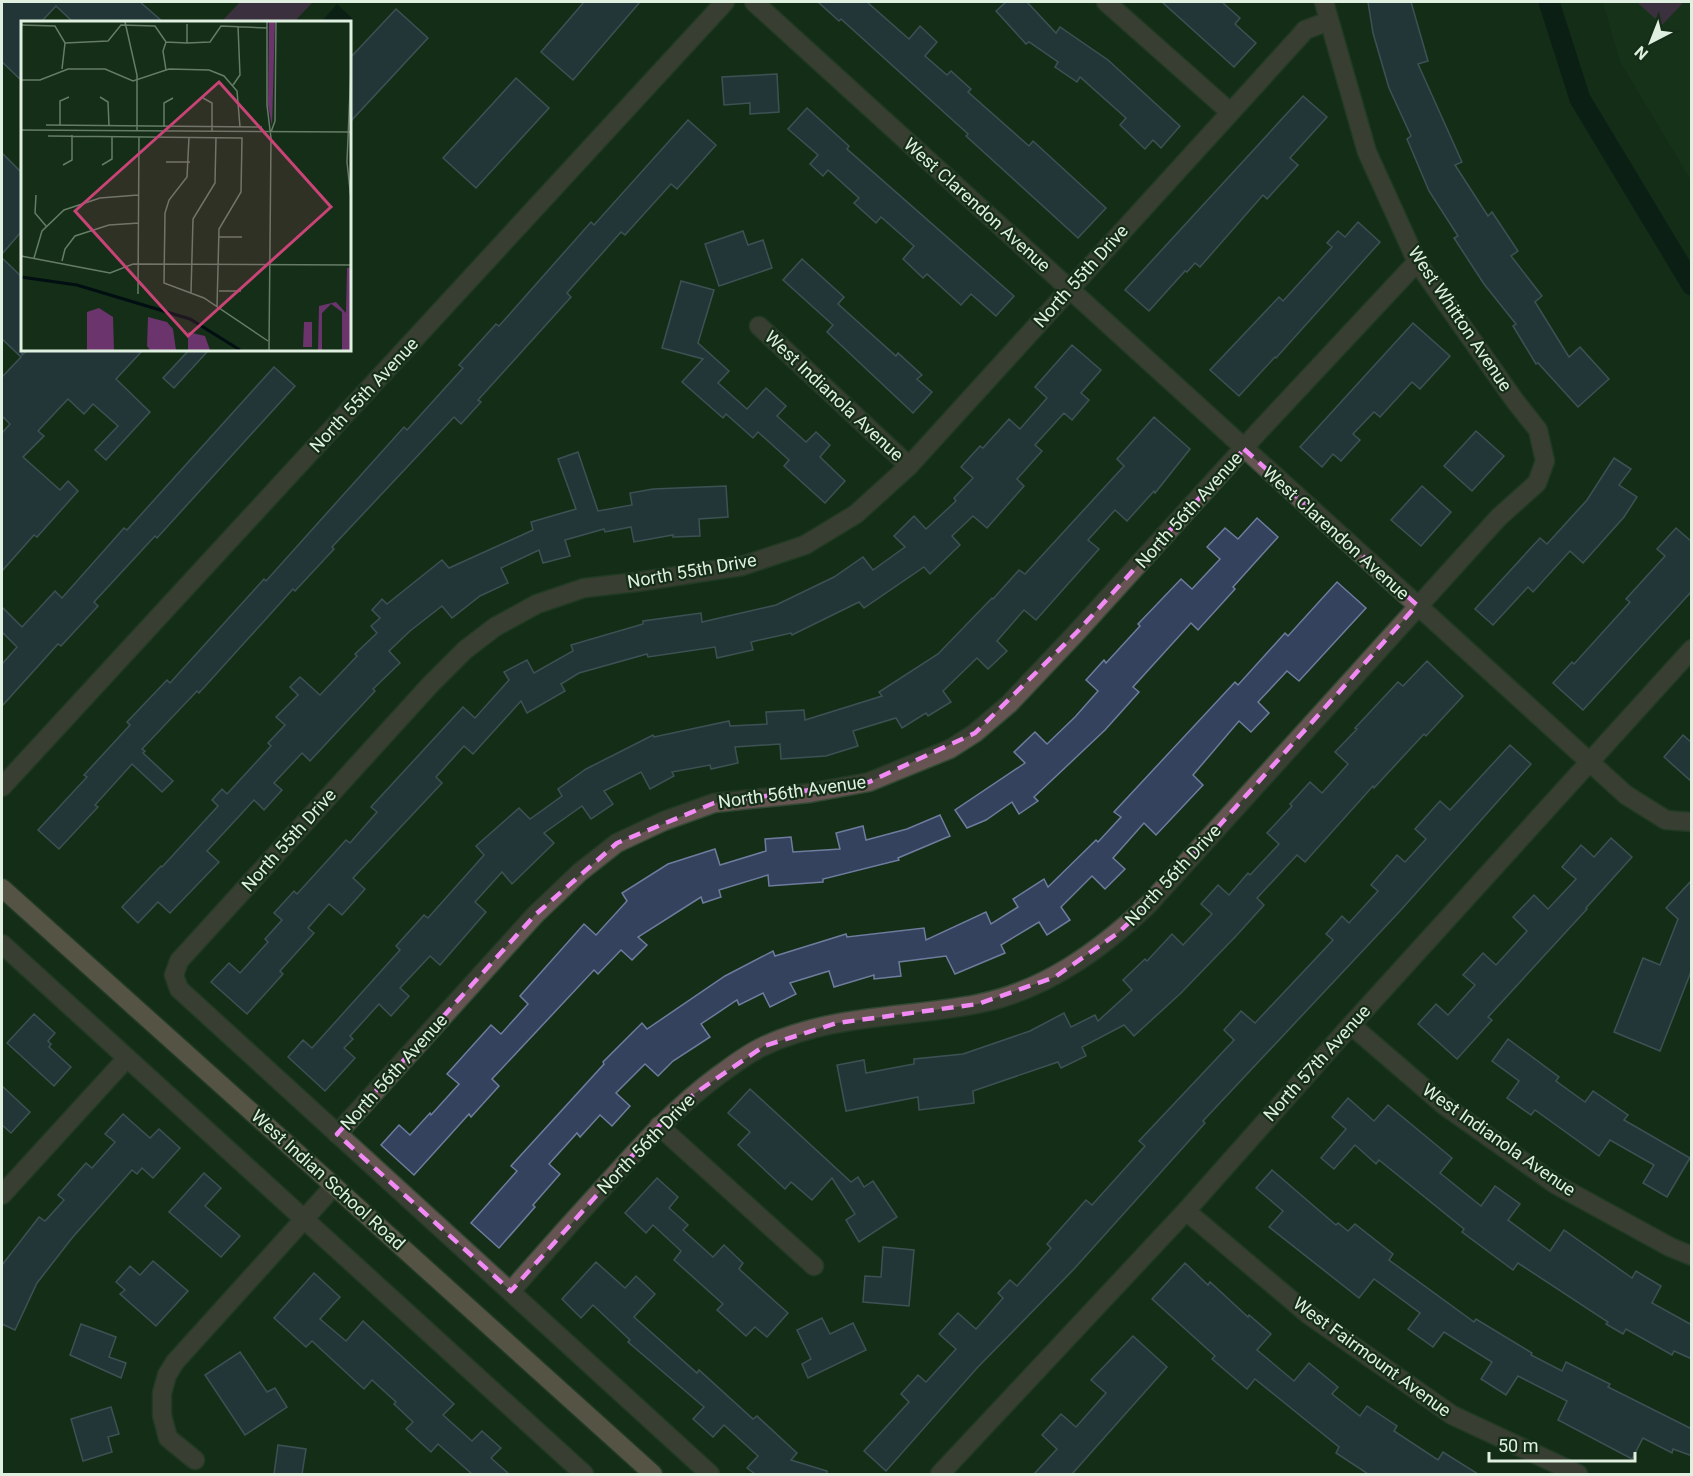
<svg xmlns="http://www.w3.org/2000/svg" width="1693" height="1476" font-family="Roboto,sans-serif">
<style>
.built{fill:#1a3a1e}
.green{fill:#6b346c}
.water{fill:#010f12}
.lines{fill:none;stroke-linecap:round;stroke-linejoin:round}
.canal{stroke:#010f12;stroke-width:21}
.building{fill:#35425e;stroke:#6e7c9d;stroke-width:1.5}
.minor-casing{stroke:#314933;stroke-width:21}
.major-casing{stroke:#314933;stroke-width:21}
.minor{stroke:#655452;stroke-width:18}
.major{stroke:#a3807b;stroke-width:18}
.marked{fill:none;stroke:#f18af4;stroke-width:4.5;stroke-dasharray:12 8;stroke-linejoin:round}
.labels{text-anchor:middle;stroke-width:4.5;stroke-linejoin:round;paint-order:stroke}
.street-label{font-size:18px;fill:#e0f0e0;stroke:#142e17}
.inset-river{fill:none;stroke:#010f12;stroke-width:3}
.inset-road{fill:none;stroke:#667c67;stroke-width:1.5}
.view{fill:#c84376;fill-opacity:0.15;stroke:#c84376;stroke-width:3}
.inset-edge{fill:none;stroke:#e0f0e0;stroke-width:3}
</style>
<rect width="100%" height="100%" fill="#142e17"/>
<!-- built -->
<polygon class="built" points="1603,2 1691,2 1691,180 1620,61"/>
<!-- green -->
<g class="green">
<polygon points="240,2 313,2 294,22 221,22"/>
<polygon points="1637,2 1684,2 1662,25"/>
</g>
<!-- water -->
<polygon class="water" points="337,4 353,19 349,22 321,22"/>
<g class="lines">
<!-- canal -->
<polyline class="canal" points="1549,2 1580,99 1692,285"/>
</g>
<!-- building -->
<g class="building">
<polygon points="2,2 140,2 163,22 73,22 56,6 41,22 22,22 22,81 2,62"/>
<polygon points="584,2 640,2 573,80 541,52"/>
<polygon points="818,2 867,2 909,39 920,26 937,42 925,56 947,75 951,71 971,89 968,92 1029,146 1033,141 1106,208 1078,238 966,136 968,134 841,19 839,21"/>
<polygon points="1006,2 1027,2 1056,33 1060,27 1108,60 1180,126 1161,148 1153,140 1145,149 1120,125 1126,118 1080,77 1077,82 1055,67 1058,62 1029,42 1026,44 996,11"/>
<polygon points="1162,2 1222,2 1240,18 1235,24 1256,43 1234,67"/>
<polygon points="1368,2 1411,2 1428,61 1418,64 1462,162 1455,165 1488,216 1492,212 1518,251 1511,256 1542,296 1535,302 1569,357 1580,347 1609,379 1578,407 1538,363 1536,364 1513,326 1516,324 1484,284 1454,238 1458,236 1429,191 1407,139 1411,136 1389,88 1373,33"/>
<polygon points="396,9 428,38 350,122 350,58"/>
<polygon points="777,74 779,112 750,114 750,103 724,105 722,77"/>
<polygon points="516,78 549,108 476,188 443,158"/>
<polygon points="1303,96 1327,117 1290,158 1298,165 1267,199 1263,195 1200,267 1195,263 1187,272 1185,271 1149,311 1125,290"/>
<polygon points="807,108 849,146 847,149 1014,296 996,316 971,294 961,305 927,274 923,278 903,259 914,246 881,217 876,223 854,203 859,198 828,170 823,176 810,164 818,155 788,129"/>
<polygon points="688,120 716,145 677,189 671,184 625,235 621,232 567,293 571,297 478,400 481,402 461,424 454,417 332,547 334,549 295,591 293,589 199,693 197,691 142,749 145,751 143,753 173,781 162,792 132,764 95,805 98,807 59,849 38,830 87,777 84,775 130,725 127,722 167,680 170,683 264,579 266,581 404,427 407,430 463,368 459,365 496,324 499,326 591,222 594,225"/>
<polygon points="2,153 22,173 22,231 2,254"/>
<polygon points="1358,222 1380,242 1276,358 1275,357 1239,396 1210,370 1279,297 1283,301 1332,247 1327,243 1338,231 1345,237"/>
<polygon points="743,231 748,245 763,240 772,268 719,286 705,244"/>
<polygon points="2,258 22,277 22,355 28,350 143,350 116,379 150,412 106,460 95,450 118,426 93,404 84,414 68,399 38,431 44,436 23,457 60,490 68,481 78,491 37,537 34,535 2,571 2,433 10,424 2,416 2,377 21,357 2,339"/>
<polygon points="802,259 844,297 838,304 896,356 898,353 922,375 917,379 932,392 913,413 827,332 833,325 783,280"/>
<polygon points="681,281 714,290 698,343 729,371 718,383 747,409 766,388 786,406 777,416 806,442 816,432 830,445 820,457 845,481 825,503 784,466 789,460 758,432 753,438 726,414 723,418 682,382 703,359 662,348"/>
<polygon points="1413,323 1450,356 1420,389 1412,382 1380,417 1374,412 1353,434 1360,440 1341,461 1333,454 1322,467 1300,447"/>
<polygon points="1072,345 1101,370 1081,393 1089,400 1072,420 1064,413 1035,445 1042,451 1017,479 1024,486 987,528 973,516 952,536 960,545 930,574 924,567 864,608 859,602 792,635 791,633 751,642 753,650 717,658 715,647 648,657 647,654 579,673 561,684 565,691 527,713 521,701 473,754 464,746 436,777 442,783 353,878 365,889 342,915 329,904 308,928 314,933 280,971 283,974 247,1014 211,982 229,963 240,973 268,942 265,939 282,920 274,913 294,891 297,894 346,840 350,843 377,812 371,807 463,707 475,718 509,680 504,672 527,660 534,673 573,651 571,645 643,624 643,621 701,613 702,622 776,605 834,577 863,557 873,570 905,547 894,536 914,516 926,529 956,501 954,498 973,478 961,467 980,446 983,448 1009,419 1020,429 1047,398 1035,387"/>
<polygon points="189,350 204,350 207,352 174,388 163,378"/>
<polygon points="274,367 295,386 157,538 155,536 94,602 98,606 61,646 58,644 2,706 2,664 17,647 2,632 2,607 22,627 55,591 62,598 124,528 127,530"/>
<polygon points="1154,417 1190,449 1155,493 1154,491 1127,521 1115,510 1088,540 1099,549 1036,620 1024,610 997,641 1007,651 988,669 977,658 943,691 951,702 928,716 926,713 902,728 896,718 853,731 858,746 826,756 781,759 780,744 735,747 738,763 711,769 710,765 672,772 674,776 650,789 641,772 604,791 613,804 591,819 582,806 544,833 554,843 512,884 502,872 475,902 486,912 440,965 430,956 400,988 409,996 391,1016 379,1004 350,1036 353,1039 344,1048 355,1058 325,1091 288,1057 303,1040 312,1048 400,950 396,946 424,915 428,918 484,855 476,846 519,808 530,819 562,796 558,789 586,769 653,735 654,737 729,721 730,726 767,724 766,712 804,710 805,720 882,696 879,692 938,654 992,598 993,599 1019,570 1025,574 1124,466 1117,459"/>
<polygon points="1476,431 1504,456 1472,491 1444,466"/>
<polygon points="578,452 598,511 632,505 630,493 653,489 726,486 728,517 699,519 700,536 673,537 673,535 634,542 631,527 605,532 604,529 565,540 570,556 543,563 539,550 501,568 508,583 480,596 452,618 442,606 410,631 389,651 400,663 373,689 375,691 310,761 302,753 274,783 282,790 264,810 254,800 207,851 219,862 170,913 158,902 138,923 122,907 161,866 162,867 218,806 212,800 222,789 227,794 271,746 268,743 285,725 276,717 298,695 290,687 300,677 320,695 357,656 355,654 377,633 371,626 380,618 372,610 382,599 387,604 442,560 449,568 533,530 531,522 576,509 558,459"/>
<polygon points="1614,458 1631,469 1619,485 1637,497 1624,517 1583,563 1570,551 1533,592 1528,587 1493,625 1475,609 1540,538 1547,544 1587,500"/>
<polygon points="1422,486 1451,512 1421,546 1391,520"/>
<polygon points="1257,518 1278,537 1233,587 1235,589 1198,630 1191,623 1133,687 1139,692 1105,730 1034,797 1038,801 1019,814 1012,802 986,820 967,828 955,810 1025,763 1014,752 1035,732 1047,744 1075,717 1098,691 1086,680 1104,660 1106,663 1140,626 1138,624 1181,579 1192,589 1220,559 1207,547 1225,528 1238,539"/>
<polygon points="1676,528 1692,542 1692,591 1583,710 1553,683 1572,662 1574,664 1630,602 1626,599 1665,556 1657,549"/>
<polygon points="1337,582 1366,608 1299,681 1287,671 1258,702 1269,713 1251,732 1239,721 1193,775 1203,785 1156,835 1144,823 1113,858 1125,869 1105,889 1092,876 1061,907 1070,920 1047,935 1039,922 1001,945 1005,953 955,974 946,956 899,962 901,976 874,979 874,975 834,987 829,971 790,983 796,994 770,1007 763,993 739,1005 737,1000 701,1024 710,1037 673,1061 658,1076 645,1064 616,1093 630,1106 612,1126 600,1115 580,1137 577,1133 549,1164 560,1174 533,1205 535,1207 499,1248 471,1223 517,1171 511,1166 604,1064 603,1062 642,1023 647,1029 725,976 773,951 775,956 846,934 847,937 924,928 926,940 986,912 991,924 1018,907 1013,899 1044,879 1048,887 1096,840 1098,842 1121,817 1114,812 1235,682 1238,685 1285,633 1288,636"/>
<polygon points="1427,661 1463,696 1426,736 1424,734 1374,788 1373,786 1305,862 1297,855 1257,898 1264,905 1236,936 1181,993 1134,1036 1124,1025 1082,1047 1086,1056 1061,1068 1058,1062 973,1091 974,1103 919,1110 918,1097 846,1111 837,1065 864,1060 866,1073 914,1064 914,1059 963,1054 1030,1031 1064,1013 1071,1027 1095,1015 1098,1021 1132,990 1123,980 1145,959 1147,961 1172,934 1183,945 1212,914 1201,904 1218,885 1229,895 1248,873 1250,875 1279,844 1267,833 1292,806 1290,804 1310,782 1322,793 1348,764 1335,752 1357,729 1355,728 1398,682 1403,686"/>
<polygon points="1683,735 1692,743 1692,782 1664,757"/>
<polygon points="1510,745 1531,764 1400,911 1203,1121 1205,1123 1074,1269 977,1368 886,1471 864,1451 909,1402 901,1394 918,1375 926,1382 956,1349 939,1334 958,1313 976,1329 1003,1298 998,1293 1010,1280 1017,1286 1051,1248 1047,1244 1086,1200 1092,1205 1145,1146 1139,1141 1234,1040 1224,1030 1241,1011 1255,1023 1333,940 1326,934 1342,916 1349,923 1378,891 1371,885 1397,855 1405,862 1426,839 1415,829 1440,801 1450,810"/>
<polygon points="940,815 950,836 898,858 899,860 823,879 823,882 769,886 768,875 719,890 721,897 703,903 701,897 638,937 647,945 632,960 621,950 598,974 594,970 492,1079 499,1086 471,1117 469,1114 414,1175 381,1145 399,1125 410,1135 430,1113 431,1115 459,1084 447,1074 491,1025 501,1034 528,1004 520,996 584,924 596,935 627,901 622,893 668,864 715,849 720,865 766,851 765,839 791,837 793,852 840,849 836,833 863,826 866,840 907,829"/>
<polygon points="1611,838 1632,857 1586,908 1587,909 1488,1017 1492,1020 1457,1059 1418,1024 1436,1004 1448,1015 1475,985 1463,975 1483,953 1496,965 1527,931 1513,917 1534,895 1548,909 1576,879 1562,867 1581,845 1594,857"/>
<polygon points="1692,880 1692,969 1660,1051 1614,1032 1643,958 1660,965 1678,919 1666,908"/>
<polygon points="34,1014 55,1033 48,1041 51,1044 49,1047 71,1067 54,1086 7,1043"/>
<polygon points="1508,1039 1559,1077 1556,1081 1585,1102 1593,1091 1628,1115 1624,1120 1690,1158 1667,1197 1643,1183 1654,1165 1610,1140 1599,1156 1535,1110 1531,1115 1507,1098 1519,1081 1492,1061"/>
<polygon points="2,1086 30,1112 11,1133 2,1125"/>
<polygon points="750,1089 851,1182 858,1177 864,1187 873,1181 897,1217 859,1242 846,1220 855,1214 832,1178 812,1200 791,1182 785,1189 738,1145 750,1132 728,1113"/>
<polygon points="1348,1098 1374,1121 1388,1105 1452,1158 1440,1173 1481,1206 1495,1186 1520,1204 1508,1220 1550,1251 1564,1230 1632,1278 1636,1271 1661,1286 1652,1303 1692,1325 1692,1359 1674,1351 1672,1355 1626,1329 1623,1334 1606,1324 1608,1322 1518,1263 1513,1270 1462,1232 1464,1229 1379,1160 1376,1164 1355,1145 1334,1169 1321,1158 1346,1129 1332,1117"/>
<polygon points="123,1114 150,1138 159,1129 180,1148 153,1178 142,1168 137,1174 132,1170 72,1238 37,1283 15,1330 2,1324 2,1265 39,1217 45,1221 64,1200 58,1195 86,1163 92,1168 115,1142 105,1134"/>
<polygon points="1272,1170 1336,1225 1338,1223 1348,1231 1355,1224 1393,1254 1389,1260 1474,1322 1476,1319 1532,1353 1531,1355 1562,1371 1566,1362 1610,1384 1608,1387 1692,1429 1692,1456 1673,1449 1672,1453 1643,1438 1632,1459 1558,1420 1567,1401 1518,1376 1506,1395 1481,1379 1492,1362 1444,1332 1433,1347 1408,1329 1420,1313 1374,1279 1359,1298 1269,1227 1283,1211 1256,1188"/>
<polygon points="204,1173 221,1188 205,1206 240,1236 221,1257 169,1212"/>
<polygon points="657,1178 678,1197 669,1208 688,1225 683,1230 713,1257 724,1245 743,1263 739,1269 788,1313 767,1337 755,1327 746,1336 717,1310 723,1304 674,1260 681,1251 653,1225 646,1233 625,1213"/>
<polygon points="883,1247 914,1250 909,1306 863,1302 865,1276 881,1277"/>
<polygon points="153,1261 188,1291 156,1326 120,1294 125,1290 116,1282 130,1266 140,1275"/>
<polygon points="596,1262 625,1288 636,1276 655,1294 634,1317 697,1373 699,1370 753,1419 757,1416 797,1453 791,1460 827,1471 827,1474 755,1474 747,1468 758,1456 724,1425 713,1437 693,1419 704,1407 628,1342 630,1340 593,1305 581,1318 562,1299"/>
<polygon points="1185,1263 1208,1285 1210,1282 1248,1317 1249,1315 1271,1334 1257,1350 1294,1381 1309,1363 1338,1387 1332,1394 1360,1416 1367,1406 1397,1426 1394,1431 1438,1460 1443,1452 1478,1474 1368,1474 1336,1453 1339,1447 1255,1379 1247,1389 1212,1359 1215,1356 1152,1299"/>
<polygon points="314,1273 340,1297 320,1319 346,1341 363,1321 454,1404 443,1415 472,1441 482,1431 501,1448 491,1458 509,1474 472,1474 438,1444 431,1452 406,1429 413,1422 394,1404 396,1402 372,1380 364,1389 312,1341 306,1347 274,1318"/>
<polygon points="822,1318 830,1334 853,1323 866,1350 808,1378 802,1364 811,1359 797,1330"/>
<polygon points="81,1324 116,1337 109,1357 126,1363 121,1378 70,1355"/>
<polygon points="1133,1336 1167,1367 1072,1474 1034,1474 1057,1449 1042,1435 1061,1414 1076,1427 1106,1393 1091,1380"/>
<polygon points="240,1352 267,1392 275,1388 287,1407 245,1435 205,1375"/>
<polygon points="111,1407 119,1434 108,1437 112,1452 83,1461 71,1419"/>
<polygon points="278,1445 306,1449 302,1474 274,1474"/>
</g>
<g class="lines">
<!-- minor casing -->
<g class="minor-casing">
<g id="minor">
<polyline points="754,2 1626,795 1666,820 1692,822"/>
<polyline points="1106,2 1230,112"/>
<polyline points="759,326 909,466"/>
<polyline points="2,787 725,2"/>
<polyline points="2,944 584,1474"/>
<polyline points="1351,1025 1445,1106 1555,1184 1670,1247 1692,1256"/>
<polyline points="659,1126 814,1266"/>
<polyline points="337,1134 535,915 580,872 617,843 664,821 714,803 810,793 869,782 950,749 975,733 1009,704 1077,632 1260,430 1417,262"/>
<polyline points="2,1195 127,1058"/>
<polyline points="1186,1211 1309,1315 1452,1415 1578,1474"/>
<path d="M 511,1291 C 544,1253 577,1216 611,1179 C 645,1141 677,1106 719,1075 C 733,1065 748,1053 764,1046 C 832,1014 906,1018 977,1004 C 1044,991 1099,951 1148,905 L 1499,517 L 1537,483 L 1545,461 L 1538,430 L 1515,401 L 1417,262 L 1367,152 L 1324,2"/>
<polyline points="195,1460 168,1438 162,1415 162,1393 167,1375 175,1362 334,1186"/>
<polyline points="710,1474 179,989 174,975 179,961 430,685 465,650 495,627 537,604 584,588 637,582 742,566 805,545 856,514 909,466 1300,36 1305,30 1329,21"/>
<polyline points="940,1474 1186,1211 1351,1025 1692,649"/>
</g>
</g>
<!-- major casing -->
<g class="major-casing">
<polyline id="major" points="2,888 334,1186 653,1474"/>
</g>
<!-- minor -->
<use href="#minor" class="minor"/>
<!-- major -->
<use href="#major" class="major"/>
</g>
<!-- marked area -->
<path d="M0 0H1693V1476H0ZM 1244,449 L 1417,605 L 1148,905 L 1118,933 L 1055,977 L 978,1004 L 837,1023 L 764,1046 L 694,1094 L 659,1126 L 511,1291 L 337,1134 L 535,915 L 617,843 L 714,803 L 869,782 L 975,733 L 1077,632 Z" fill="#142e17" fill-opacity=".55" fill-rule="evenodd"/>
<path class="marked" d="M 1244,449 L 1417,605 L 1148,905 L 1118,933 L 1055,977 L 978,1004 L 837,1023 L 764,1046 L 694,1094 L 659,1126 L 511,1291 L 337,1134 L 535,915 L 617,843 L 714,803 L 869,782 L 975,733 L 1077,632 Z"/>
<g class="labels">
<!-- street labels -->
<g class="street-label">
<text transform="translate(977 205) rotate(42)" y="6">West Clarendon Avenue</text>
<text transform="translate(1081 276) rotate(-48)" y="6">North 55th Drive</text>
<text transform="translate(1460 319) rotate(56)" y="6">West Whitton Avenue</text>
<text transform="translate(364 395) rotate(-47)" y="6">North 55th Avenue</text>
<text transform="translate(834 396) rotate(43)" y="6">West Indianola Avenue</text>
<text transform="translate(1189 510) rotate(-48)" y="6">North 56th Avenue</text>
<text transform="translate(1336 533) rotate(42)" y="6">West Clarendon Avenue</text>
<text transform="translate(692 571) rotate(-10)" y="6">North 55th Drive</text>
<text transform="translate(792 792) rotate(-8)" y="6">North 56th Avenue</text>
<text transform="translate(289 840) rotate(-48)" y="6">North 55th Drive</text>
<text transform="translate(1173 875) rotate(-47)" y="6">North 56th Drive</text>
<text transform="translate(1317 1063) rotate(-48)" y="6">North 57th Avenue</text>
<text transform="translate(394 1072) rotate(-48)" y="6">North 56th Avenue</text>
<text transform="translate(1499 1140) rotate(35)" y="6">West Indianola Avenue</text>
<text transform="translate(646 1144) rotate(-46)" y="6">North 56th Drive</text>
<text transform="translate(328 1180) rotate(42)" y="6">West Indian School Road</text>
<text transform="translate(1372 1357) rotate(36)" y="6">West Fairmount Avenue</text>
</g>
</g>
<!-- overview -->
<g transform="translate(21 21)">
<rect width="330" height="330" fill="#142e17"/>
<path d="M 248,1 L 254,1 L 251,105 L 247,84 ZM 330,246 L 330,329 L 321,329 L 321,291 L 310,283 L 301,292 L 301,329 L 297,329 L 298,285 L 315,281 L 325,292 L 326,247 ZM 78,287 L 92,296 L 93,329 L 66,329 L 66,291 ZM 127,296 L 146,301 L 152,308 L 155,329 L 129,329 L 126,325 ZM 283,301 L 291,301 L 291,326 L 282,326 ZM 167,311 L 184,315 L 189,329 L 167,329 Z" fill="#6b346c"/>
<path class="inset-river" d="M 0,256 L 56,264 L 169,298 L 219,329"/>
<path class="inset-road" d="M 104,1 L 116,54 L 116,109M 246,1 L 246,84 L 250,117 L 248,329M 0,4 L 34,5 L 44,22 L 87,20 L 100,4 L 134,5 L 145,21 L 166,22 L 189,21 L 200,5 L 246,7M 145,21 L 142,30 L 145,49M 166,22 L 166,3M 330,47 L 326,141 L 330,178M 41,48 L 44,22M 0,59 L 19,59 L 47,48 L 84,48 L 112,60 L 148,48 L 188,49 L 203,55 L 216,70 L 219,106M 212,64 L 219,54 L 217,5M 79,76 L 87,81 L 88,105M 182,77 L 191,82 L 191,111M 25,104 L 241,106M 39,104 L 39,80 L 48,76M 143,106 L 143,82 L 152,77M 0,109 L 330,111M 250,111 L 254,100 L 255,1M 27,115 L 221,117 L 220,171 L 198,208 L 196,286M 168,116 L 166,156 L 148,179 L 144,192 L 143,262 L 183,277 L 247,320M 145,141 L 169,141M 42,144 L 51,139 L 51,114M 81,144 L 91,138 L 91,115M 15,174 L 14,192 L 25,205M 198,216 L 221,216M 0,235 L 89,252 L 112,243 L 330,244M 13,237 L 21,210 L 43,189 L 79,177 L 117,174M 41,240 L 44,228 L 54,215 L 88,204 L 118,202M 198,270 L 220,270M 170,272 L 172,198 L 194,162 L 195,116M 117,273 L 118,116"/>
<path class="view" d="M 198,61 L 310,186 L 167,315 L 54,190 Z"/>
<rect width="330" height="330" class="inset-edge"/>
</g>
<!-- border -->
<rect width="1693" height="1476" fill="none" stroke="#e0f0e0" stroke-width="6"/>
<!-- north arrow -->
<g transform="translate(1651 42) rotate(222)" stroke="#142e17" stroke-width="4.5" paint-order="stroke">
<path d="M0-4.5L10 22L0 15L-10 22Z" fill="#e0f0e0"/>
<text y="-9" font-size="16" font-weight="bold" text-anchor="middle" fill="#e0f0e0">N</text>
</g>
<!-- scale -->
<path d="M1489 1452v9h146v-9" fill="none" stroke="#e0f0e0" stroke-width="3"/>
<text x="1498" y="1452" font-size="18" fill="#e0f0e0" stroke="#142e17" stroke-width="4.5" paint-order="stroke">50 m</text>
</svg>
